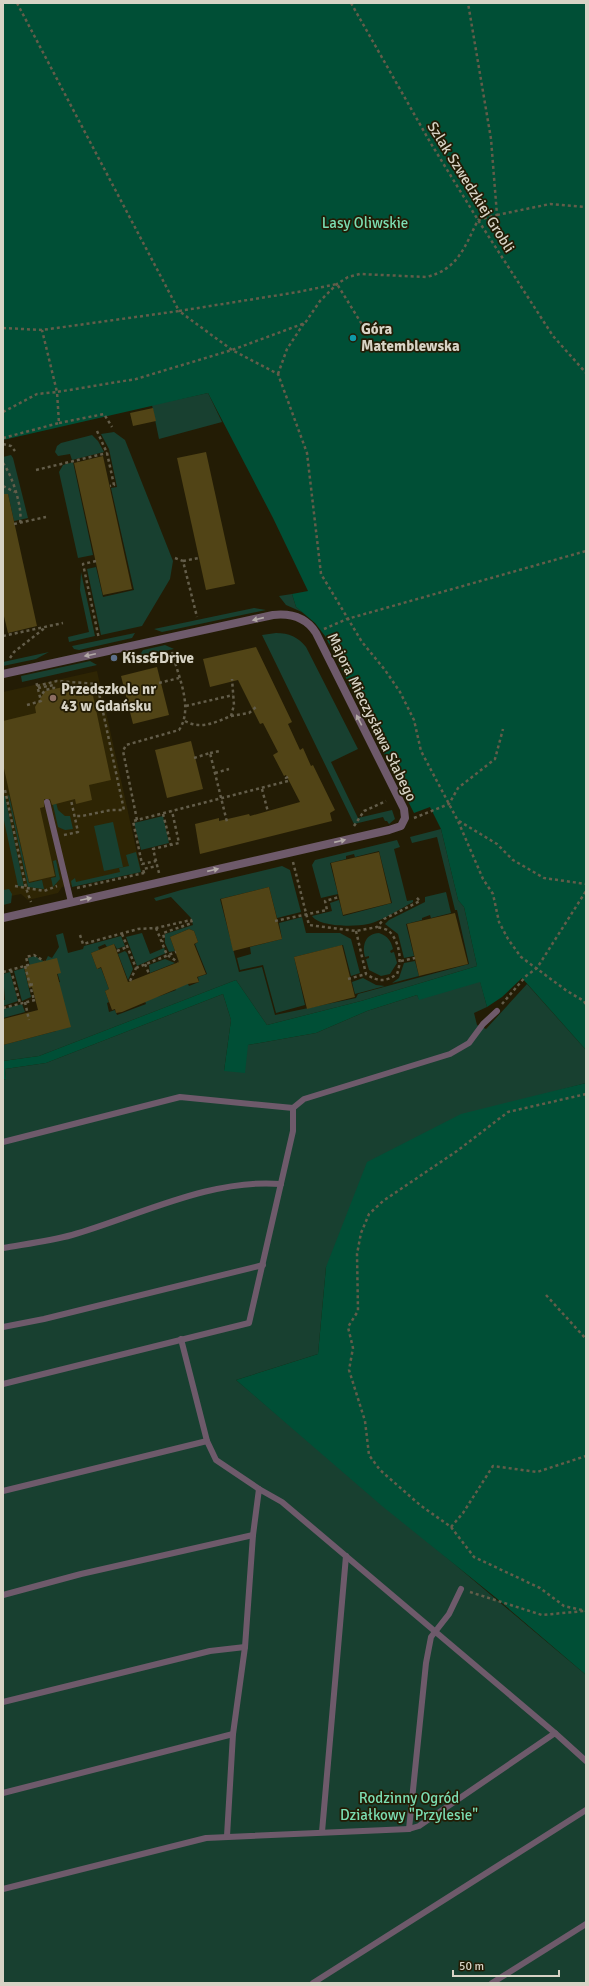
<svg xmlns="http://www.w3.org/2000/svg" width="589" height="1986" font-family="Signika,sans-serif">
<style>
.built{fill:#2e2504}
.green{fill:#184030}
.forest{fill:#004f36}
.building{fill:#514416}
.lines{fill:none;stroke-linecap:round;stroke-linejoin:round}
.path{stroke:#635d4a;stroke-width:2.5;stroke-dasharray:3 3;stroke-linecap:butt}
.lane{stroke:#6e5a6b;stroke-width:6}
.street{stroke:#6e5a6b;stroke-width:8}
.oneway{fill:#b2a9a6}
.culture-dot{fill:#0f9aa8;stroke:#231c05;stroke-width:1.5}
.service-dot{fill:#5c6f8a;stroke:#231c05;stroke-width:1.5}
.education-dot{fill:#8d6e63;stroke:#231c05;stroke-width:1.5}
.labels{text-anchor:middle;stroke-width:3.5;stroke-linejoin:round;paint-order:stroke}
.street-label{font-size:15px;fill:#d7d3c5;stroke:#231c05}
.park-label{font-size:15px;fill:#7bddb2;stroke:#231c05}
.poi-label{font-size:15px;font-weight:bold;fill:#d7d3c5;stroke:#231c05;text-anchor:start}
</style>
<rect width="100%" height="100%" fill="#231c05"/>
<!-- built -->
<polygon class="built" points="97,671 141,871 62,887 58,893 28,900 21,894 11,896 7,904 3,905 3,692"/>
<!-- green -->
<g class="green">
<polygon points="208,393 222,422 159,439 152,405"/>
<polygon points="114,432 125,440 173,561 170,579 142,626 101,635 87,569 96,567 103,597 134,590 111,488 117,487 109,449 101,434"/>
<polygon points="92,435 98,441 104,452 72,460 70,454 58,456 55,452 57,446 61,443"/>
<polygon points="11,455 13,458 28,518 14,521 8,494 4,494 3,491 3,457"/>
<polygon points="73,462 93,555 78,558 59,472 63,465"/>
<polygon points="81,572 95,636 69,642 68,637 89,632 80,590"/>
<polygon points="292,594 296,607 302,612 286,605 279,596"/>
<polygon points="254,608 266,610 162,632 154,629"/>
<polygon points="135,633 132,638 79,650 74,649 72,646"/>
<path d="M 276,633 C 289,633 298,637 306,647 L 358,749 L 331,762 L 358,818 L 392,810 L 395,819 L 389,824 L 387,821 L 385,821 L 383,817 L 354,824 L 262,635 Z"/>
<polygon points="165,645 174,649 139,656 143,650"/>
<polygon points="49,652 36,659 3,666 3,662"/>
<polygon points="90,661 97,665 22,682 21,676"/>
<polygon points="9,795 29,883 42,880 44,889 28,887 8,796"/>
<polygon points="54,795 58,810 65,816 70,816 73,829 65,830 58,827 51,796"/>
<polygon points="3,796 5,796 24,887 18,886 3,816"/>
<polygon points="163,816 169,843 141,850 134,823"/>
<polygon points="113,822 123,867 104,871 94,826"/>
<polygon points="441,829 458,900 464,907 477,966 361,1001 267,1025 236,980 39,1056 3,1061 3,1045 56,1031 55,983 60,982 55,965 31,970 28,958 35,956 45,962 48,956 52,958 59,947 56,935 63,933 68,953 83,949 84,946 121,936 125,946 117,949 114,944 107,947 105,944 98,947 99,950 91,953 97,969 101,968 109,989 105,991 109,1002 107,1003 109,1012 115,1010 117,1015 146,1004 144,999 160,996 176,990 174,987 187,982 189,986 199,982 198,977 207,974 195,944 198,942 194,931 189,929 170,937 175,951 169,952 165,943 165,934 193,925 191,918 171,897 156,901 154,898 181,890 282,866 290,870 301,912 277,918 269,887 220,899 239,972 262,967 275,1015 356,998 358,994 469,964 457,910 455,910 437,837 412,843 410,837"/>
<path d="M 397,840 L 400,847 L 394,849 L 407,901 L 413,900 L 413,902 C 402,908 380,922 368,924 C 355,927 319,927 312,916 L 332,911 L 330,903 L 339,900 L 343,916 L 392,903 L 379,851 L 355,857 L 354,854 L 346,856 L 346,859 L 330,863 L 338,894 L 321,898 L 312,865 L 315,860 Z"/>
<polygon points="136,852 141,872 72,887 71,881 75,878 76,882 120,872 119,868 129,866 126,855"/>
<polygon points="56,860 60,879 53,887 51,878 56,877 53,861"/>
<polygon points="9,889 12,894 11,903 3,905 3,890"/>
<polygon points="446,892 451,913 431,918 430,915 422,918 422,920 406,924 414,956 404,958 398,934 385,924 389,920 425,902 425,897"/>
<polygon points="302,917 306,933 340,933 351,939 360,973 351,976 343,945 294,957 305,1005 276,1013 263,965 240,970 237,958 251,954 250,947 282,939 279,923"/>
<polygon points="142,933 150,954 164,948 166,953 137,966 126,937"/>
<path d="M 379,933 C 388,936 391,941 393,949 L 390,951 L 391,953 L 394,952 L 397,963 L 390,974 L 381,976 L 369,970 L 366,959 L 369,958 L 369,956 L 365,957 C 362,945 365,934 379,933 Z"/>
<polygon points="125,951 127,953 133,969 128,980 118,954"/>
<polygon points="165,959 175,963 150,973 149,965"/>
<polygon points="415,961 419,976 392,983 399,978 404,963"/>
<polygon points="24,968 31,997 22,1001 14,971"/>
<polygon points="10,972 18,1001 3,1006 3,1000 5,1000 3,974"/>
<polygon points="363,978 376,985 385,986 355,994 352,982"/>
<polygon points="480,981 487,1007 474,1013 477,1025 486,1029 527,984 586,1050 586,1083 537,1096 326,1267 318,1354 236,1380 586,1675 586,1983 3,1983 3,1080 6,1079 5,1069 46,1063 223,994 231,1020 224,1071 248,1045 316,1033 367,1011 417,995 419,999"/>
<polygon points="22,1004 25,1012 3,1018 3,1009"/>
</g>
<!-- forest -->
<g class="forest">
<polygon points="3,3 586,3 586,1050 522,978 502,997 487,1007 480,982 419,1000 417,995 367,1011 316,1033 248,1045 245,1073 224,1071 231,1020 223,994 46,1063 5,1069 6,1079 3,1080 3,1061 39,1056 236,980 267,1025 361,1001 477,966 464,907 458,900 441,829 430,807 414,813 325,636 315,623 296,607 292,594 308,591 273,518 208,393 3,440"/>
<polygon points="586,1083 586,1675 495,1597 382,1506 236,1380 318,1354 326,1267 367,1162 461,1114"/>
</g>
<!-- building -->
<g class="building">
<polygon points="153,408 156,421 133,426 130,413"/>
<polygon points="206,452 235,584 206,590 177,458"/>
<polygon points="103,456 132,589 103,595 74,463"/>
<polygon points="3,494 8,494 37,626 8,633 3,612"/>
<polygon points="256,647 292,722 288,724 300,750 303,748 311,766 313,765 335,810 330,813 332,821 200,854 195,824 219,818 219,821 249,814 250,816 300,802 286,775 284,776 273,755 278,752 263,723 260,724 238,680 210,687 203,659"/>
<polygon points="157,667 169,715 133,724 121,676"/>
<polygon points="77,684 79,694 92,691 111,780 89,785 92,800 76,804 75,799 52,805 50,799 44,799 44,807 40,808 55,876 29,882 3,764 3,721 36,713 35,707 45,691"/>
<polygon points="191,741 203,789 167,798 155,750"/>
<polygon points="379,852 391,903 343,915 331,863"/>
<polygon points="269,887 282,939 233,951 221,899"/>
<polygon points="455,913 468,964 419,976 407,924"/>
<polygon points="189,929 194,931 198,942 194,944 206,974 197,977 199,982 188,984 122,1012 116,1013 115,1009 112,1010 105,991 109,989 101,967 97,969 91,953 114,944 128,982 179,962 170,937"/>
<polygon points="342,945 355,997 307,1009 294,957"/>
<polygon points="57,958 61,973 57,974 71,1027 3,1045 3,1019 38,1010 32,987 29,988 24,966"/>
</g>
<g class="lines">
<!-- path -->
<g class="path">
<polyline points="17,3 179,311 298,292 337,284 363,326"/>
<polyline points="351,3 430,142 478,220 553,336 586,373"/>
<polyline points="497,215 550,204 586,207"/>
<polyline points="3,328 42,330 179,311 232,350 278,374 307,453 321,574 362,642 385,670 400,692 414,720 421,751 458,821 483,879 493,894 499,922 508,939 521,957 567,991 584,1001 586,1005"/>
<polyline points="278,374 287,349 304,323"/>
<polyline points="3,412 37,394 57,392 42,330"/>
<polyline points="59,423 104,414 112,427"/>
<polyline points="97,431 107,453 114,485 110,486"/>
<path d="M 3,438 L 59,423 L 57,392 L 136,379 L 232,350 L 305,323 L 320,301 L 337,284 L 348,277 L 360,274 L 426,277 C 458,270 465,246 478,220 L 497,215 L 491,139 L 468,3"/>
<polyline points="3,444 11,446 15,451"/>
<path d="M 3,463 C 12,475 23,508 20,523"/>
<polyline points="36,470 107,453"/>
<polyline points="3,486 15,492"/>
<polyline points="14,524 46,517"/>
<polyline points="175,558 183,561 197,617"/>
<polyline points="96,561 83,564 99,639"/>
<polyline points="183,561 199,558"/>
<polyline points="324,629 347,619 586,551"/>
<polyline points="3,636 63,623"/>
<path d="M 172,652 C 178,676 194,708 179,730 L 126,745 L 123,751 L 137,820 L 288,781 L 286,778 L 289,776"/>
<polyline points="10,658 14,652 46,627"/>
<polyline points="159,683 179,678"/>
<polyline points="37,686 57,681 97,684 124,810 111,810 82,816 74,816"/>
<polyline points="38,688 54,685 54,688 45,690 40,697"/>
<polyline points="27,705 41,701 36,681"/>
<polyline points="186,706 233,695"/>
<polyline points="231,716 249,713 256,707"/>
<path d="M 185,721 C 201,730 216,722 231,716 L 234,705 L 232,679"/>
<polyline points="210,753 220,751"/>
<polyline points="194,758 210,753 227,822"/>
<polyline points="215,773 229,769"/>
<polyline points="262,789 268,812"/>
<polyline points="5,790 26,888 31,902"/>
<polyline points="163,814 171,845"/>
<polyline points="414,818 449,804 458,788 495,759 503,729"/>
<polyline points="137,820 133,821 142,864 156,861"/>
<polyline points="459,821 497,844 513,860 544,878 586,884"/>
<polyline points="354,826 364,811 386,801"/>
<polyline points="64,835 78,832 71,800"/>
<polyline points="293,862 309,925 356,931 377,927 384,919 420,901 416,897"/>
<polyline points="144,873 143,869 157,866"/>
<polyline points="159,873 153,849 179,843 172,811"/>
<polyline points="15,886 44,891 57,886"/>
<polyline points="77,888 144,873 144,876"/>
<polyline points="275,921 327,910 325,901 339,897"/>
<polyline points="156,928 167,955 178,962"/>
<path d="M 356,931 L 366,974 C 378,982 386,982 397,974 C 402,961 400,942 389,931 C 386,929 381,928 377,927"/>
<polyline points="122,934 136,968 130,981"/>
<polyline points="80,935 83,944 138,929 156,928 191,920 192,923 163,933 164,938 162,942"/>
<polyline points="117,951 127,947"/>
<polyline points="401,961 415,958"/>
<polyline points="145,964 149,974"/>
<polyline points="25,966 34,1000"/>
<polyline points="136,968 176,952"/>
<polyline points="11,970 20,1003"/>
<polyline points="3,972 28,965 26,957 34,955 44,961"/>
<polyline points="348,979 366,974"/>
<polyline points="30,985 34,984"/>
<polyline points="25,1002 29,1020"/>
<polyline points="502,1004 526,976 537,968 586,891"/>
<polyline points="3,1008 35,1000"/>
<polyline points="586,1094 508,1112 457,1151 383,1201 369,1214 361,1233 357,1254 358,1311 348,1327 353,1348 349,1370 365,1421 369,1455 380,1470 420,1505 451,1527 474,1557 540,1588 564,1606 586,1611"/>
<polyline points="546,1295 586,1339"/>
<polyline points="451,1527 463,1513 493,1466 537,1472 586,1456"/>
<polyline points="470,1592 542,1615 584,1611"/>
</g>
<!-- lane -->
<g class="lane">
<polyline points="47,802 71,902"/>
<polyline points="3,1142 180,1097 293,1108 304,1099 450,1054 469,1043 483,1024 497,1011"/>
<path d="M 3,1248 C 26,1244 50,1241 72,1235 C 138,1216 211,1178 281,1184"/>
<polyline points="3,1327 44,1319 263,1265"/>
<polyline points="181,1339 207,1441 216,1460 259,1489"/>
<polyline points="3,1384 249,1323 293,1131 293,1108"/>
<polyline points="3,1491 207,1441"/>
<polyline points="3,1595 81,1574 253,1535"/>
<polyline points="3,1702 210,1651 245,1647"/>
<polyline points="3,1793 233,1734"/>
<polyline points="409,1829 426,1663 431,1637 449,1614 461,1589"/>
<polyline points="322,1832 346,1556"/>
<polyline points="227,1836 233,1734 245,1647 253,1535 259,1489 282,1502 555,1733"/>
<polyline points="3,1889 206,1838 409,1829 419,1826 555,1733 586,1761"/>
<polyline points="313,1983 586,1810"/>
<polyline points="492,1983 586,1924"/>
</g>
<!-- street -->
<path class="street" d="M 3,674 L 273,615 C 291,613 306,617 316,633 L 404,809 L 405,818 L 401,826 L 389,830 L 3,918"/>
</g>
<!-- one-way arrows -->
<defs><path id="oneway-solid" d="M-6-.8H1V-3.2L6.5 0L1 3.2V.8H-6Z"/></defs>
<g class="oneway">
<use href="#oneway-solid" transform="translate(258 619) rotate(167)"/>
<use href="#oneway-solid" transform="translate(90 655) rotate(168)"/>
<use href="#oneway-solid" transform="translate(359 720) rotate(-117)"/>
<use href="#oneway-solid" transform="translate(340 841) rotate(-13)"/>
<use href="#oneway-solid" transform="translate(213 870) rotate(-13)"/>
<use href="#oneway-solid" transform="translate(86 899) rotate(-12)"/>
</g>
<!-- markers -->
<circle class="culture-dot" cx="353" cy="338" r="4"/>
<circle class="service-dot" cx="114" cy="658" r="4"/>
<circle class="education-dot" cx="53" cy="698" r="4"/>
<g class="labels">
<!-- street labels -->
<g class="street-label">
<text transform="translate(471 187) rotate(58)" y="5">Szlak Szwedzkiej Grobli</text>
<text transform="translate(372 717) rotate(64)" y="5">Majora Mieczysława Słabego</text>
</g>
<!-- park labels -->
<g class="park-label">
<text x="365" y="228">Lasy Oliwskie</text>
<text x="409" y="1803">Rodzinny Ogród<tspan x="409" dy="17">Działkowy "Przylesie"</tspan></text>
</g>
<!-- poi labels -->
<g class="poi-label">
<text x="361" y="334">Góra<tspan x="361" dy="17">Matemblewska</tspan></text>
<text x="122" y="663">Kiss&amp;Drive</text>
<text x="61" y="694">Przedszkole nr<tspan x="61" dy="17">43 w Gdańsku</tspan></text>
</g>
</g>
<!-- border -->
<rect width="589" height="1986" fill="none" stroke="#d7d3c5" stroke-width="8"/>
<!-- scale -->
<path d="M453 1970v6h106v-6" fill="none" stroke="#d7d3c5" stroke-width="2"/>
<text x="459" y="1970" font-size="12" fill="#d7d3c5" stroke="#231c05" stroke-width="3" paint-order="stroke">50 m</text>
</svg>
